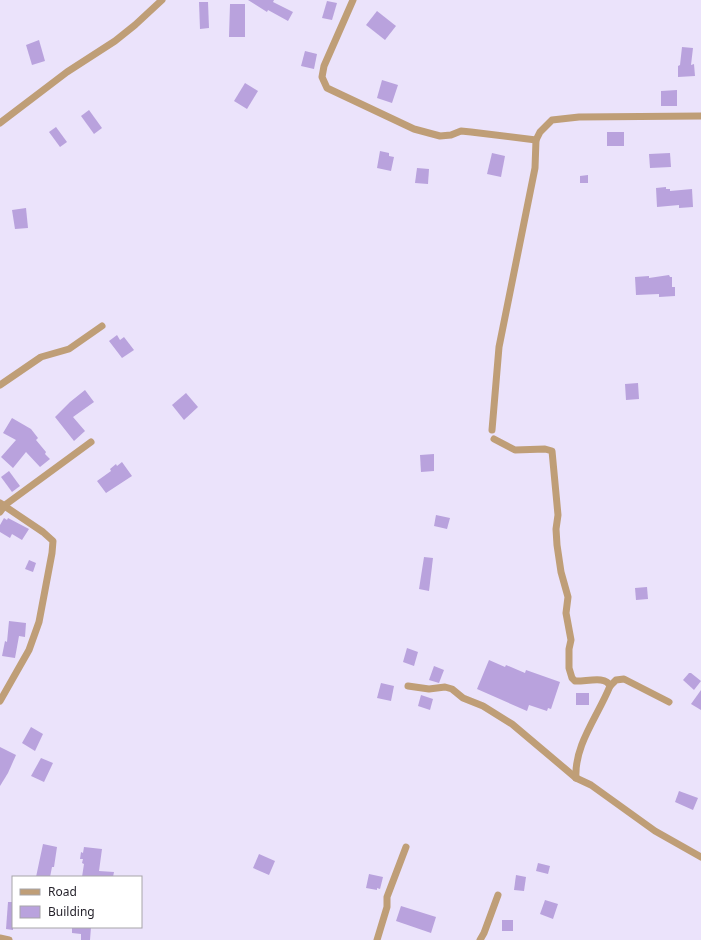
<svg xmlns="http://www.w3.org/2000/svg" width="701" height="940" font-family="'Noto Sans',sans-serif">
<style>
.building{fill:#b9a2dd}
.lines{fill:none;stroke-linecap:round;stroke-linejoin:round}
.street{stroke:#bf9e77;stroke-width:7}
</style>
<rect width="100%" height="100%" fill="#ebe3fb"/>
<!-- building -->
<g class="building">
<polygon points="248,0 274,0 273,2 293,12 288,21 268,10 267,12"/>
<polygon points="327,1 337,3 332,20 322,18"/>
<polygon points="199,2 208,2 209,28 200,29"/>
<polygon points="230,4 245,4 245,37 229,37"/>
<polygon points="377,11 396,26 385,40 366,25"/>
<polygon points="39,40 45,61 32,65 26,45"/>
<polygon points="682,47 693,48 691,65 694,64 695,76 678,77 678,66 680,65"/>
<polygon points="305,51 317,54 314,69 301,66"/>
<polygon points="382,80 398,85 392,103 377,98"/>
<polygon points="245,83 258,91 247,109 234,101"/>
<polygon points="677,90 677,106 661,106 661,91"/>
<polygon points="89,110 102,128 94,134 81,116"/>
<polygon points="56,127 67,142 60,147 49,132"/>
<rect x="607" y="132" width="17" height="14"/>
<polygon points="380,151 389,153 389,156 394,157 391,171 377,168"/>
<polygon points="492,153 505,156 501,177 487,174"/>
<polygon points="670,153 671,167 650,168 649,154"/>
<polygon points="417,168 429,169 428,184 415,183"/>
<polygon points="588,175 588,183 580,183 580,176"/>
<polygon points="666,187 666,189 670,189 670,191 692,189 693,207 679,208 679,205 657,207 656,188"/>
<polygon points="26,208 28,228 15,229 12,210"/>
<polygon points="669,275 670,277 672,277 672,287 675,287 675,296 659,297 659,294 636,295 635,277 649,276 649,278"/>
<polygon points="117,335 120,340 124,337 134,350 122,358 109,341"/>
<polygon points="638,383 639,399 626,400 625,384"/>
<polygon points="85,390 94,402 73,417 85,431 74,441 55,417 70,402"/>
<polygon points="186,393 198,407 184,420 172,405"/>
<polygon points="12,418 31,429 38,438 36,440 46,452 45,454 50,459 40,467 26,452 13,468 1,457 16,440 3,433"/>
<polygon points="434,454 434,471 421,472 420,455"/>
<polygon points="122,462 132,476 106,493 97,481 111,471 110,469 116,464 117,466"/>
<polygon points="9,471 20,486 12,492 1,477"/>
<polygon points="436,515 450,518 447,529 434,526"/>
<polygon points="4,518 7,520 8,518 29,529 22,540 12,534 10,538 0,532 0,525"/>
<polygon points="424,557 433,558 429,591 419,589"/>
<polygon points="29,560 36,563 33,572 25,569"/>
<polygon points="647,587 648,599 636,600 635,588"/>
<polygon points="9,621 26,623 25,637 19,636 15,658 2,656 5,641 7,642"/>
<polygon points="407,648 418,652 414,666 403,662"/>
<polygon points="489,660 505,667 506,665 525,673 526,670 560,682 551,709 548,708 547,711 529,705 527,711 477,689"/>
<polygon points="434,666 444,670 439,683 429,680"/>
<polygon points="689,673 691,673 701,681 694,690 683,680"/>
<polygon points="381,683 394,686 391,701 377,698"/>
<polygon points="701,690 701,710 691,704"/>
<rect x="576" y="693" width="13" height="12"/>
<polygon points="421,695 433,699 430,710 418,706"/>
<polygon points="31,727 43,734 35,751 22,743"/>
<polygon points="0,747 16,755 8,773 0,786"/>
<polygon points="41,758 53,763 44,782 31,776"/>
<polygon points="679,791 698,798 693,810 675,802"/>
<polygon points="43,844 57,847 54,867 52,867 50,877 36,877"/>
<polygon points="84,847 102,849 99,871 114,872 113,877 82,877 84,864 82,863 83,859 80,859 81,852 83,853"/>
<polygon points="259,854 275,861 269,875 253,868"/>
<polygon points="538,863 550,866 548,874 536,871"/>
<polygon points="369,874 383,877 380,889 377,888 377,890 366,888"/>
<polygon points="516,875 526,877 524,891 514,890"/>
<polygon points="545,900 558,904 553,919 540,914"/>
<polygon points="8,902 13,902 13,930 6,929"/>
<polygon points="401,906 436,917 431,933 396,921"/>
<rect x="502" y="920" width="11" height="11"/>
<polygon points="72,927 91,927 90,940 81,940 81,934 72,933"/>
</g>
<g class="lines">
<!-- street -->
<g class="street">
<polyline points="353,0 324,66 322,77 327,88 414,129 440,136 451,135 461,131 471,132 536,140"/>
<polyline points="0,123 67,72 115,41 135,25 162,0"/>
<polyline points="0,385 41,357 69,349 102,326"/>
<polyline points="492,430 499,347 535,168 536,140 540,132 552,120 579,117 701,116"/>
<path d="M 494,439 L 515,450 L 545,449 L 552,451 L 558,515 L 556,529 L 557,545 L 561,572 L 568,597 L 566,613 L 571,640 L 569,649 L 569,668 L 572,678 L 575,681 C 585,682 606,675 610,686"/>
<polyline points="0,503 43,532 53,541 52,553 39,622 29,650 0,701"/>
<polyline points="0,512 5,505 91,442"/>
<polyline points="408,686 429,689 445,687 452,689 463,698 483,706 512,724 576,778 591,785 655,831 701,857"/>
<path d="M 576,778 C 574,745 598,716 610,686 L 616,680 L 624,679 L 669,702"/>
<polyline points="0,938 9,940"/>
<polyline points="377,940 387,907 387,897 406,847"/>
<polyline points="480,940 484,933 498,895"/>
</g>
</g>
<!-- legend -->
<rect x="12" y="876" width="130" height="52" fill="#ffffff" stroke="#a7a5a9"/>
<rect x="20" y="889" width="20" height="6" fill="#bf9e77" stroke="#a7a5a9"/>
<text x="48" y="896" font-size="12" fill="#221f28">Road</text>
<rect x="20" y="906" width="20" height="12" fill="#b9a2dd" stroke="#a7a5a9"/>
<text x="48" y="916" font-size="12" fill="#221f28">Building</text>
</svg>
